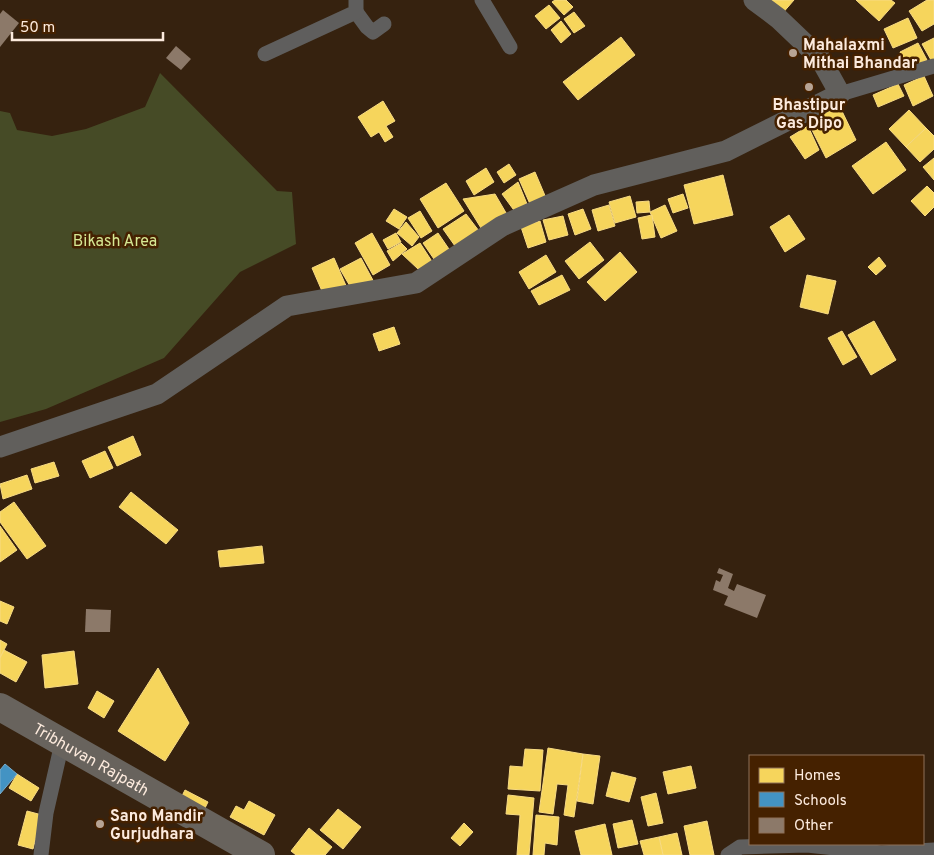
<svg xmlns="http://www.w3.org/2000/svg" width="934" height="855" font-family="Overpass,sans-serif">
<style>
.green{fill:#464b26}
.homes{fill:#f6d55c;stroke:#f8db83}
.schools{fill:#4393c3;stroke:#7aadcb}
.building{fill:#8c7969}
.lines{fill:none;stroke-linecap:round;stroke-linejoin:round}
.street{stroke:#5f5e5d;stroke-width:15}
.secondary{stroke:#615f5c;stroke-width:21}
.highway{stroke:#68635d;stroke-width:28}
.poi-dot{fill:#b7a495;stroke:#452100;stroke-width:2}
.labels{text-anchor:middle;stroke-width:5;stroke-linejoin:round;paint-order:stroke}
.poi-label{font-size:16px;font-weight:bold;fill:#fceadd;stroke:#452100;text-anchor:start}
.park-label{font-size:16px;fill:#d6e893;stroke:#452100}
.street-label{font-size:16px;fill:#fceadd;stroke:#452100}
</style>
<rect width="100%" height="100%" fill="#36220f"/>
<!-- green -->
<polygon class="green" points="160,73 277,191 292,192 296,244 240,272 164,358 46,409 0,422 0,111 10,113 17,130 52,136 86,129 145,107"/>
<!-- homes -->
<g class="homes">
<polygon points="555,0 566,0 573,7 564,15 552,2"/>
<polygon points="765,0 794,0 781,15"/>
<polygon points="856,0 891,0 895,3 879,21"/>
<polygon points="927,0 934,0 934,24 922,31 909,11"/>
<polygon points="549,5 560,18 546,29 535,16"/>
<polygon points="574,12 585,26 574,33 564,19"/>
<polygon points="908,18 917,38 893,48 884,29"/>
<polygon points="561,21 571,34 561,43 551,30"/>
<polygon points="621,37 635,55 578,100 563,82"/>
<polygon points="934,38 934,59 931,60 922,44"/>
<polygon points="918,43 927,60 908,69 900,52"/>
<polygon points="924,76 933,96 913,106 904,85"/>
<polygon points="898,84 904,96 878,107 873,95"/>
<polygon points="383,101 395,121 386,126 393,137 385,142 379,132 371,137 358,117"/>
<polygon points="838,103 856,140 826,158 808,122"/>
<polygon points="909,110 926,128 906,147 889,129"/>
<polygon points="808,126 819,150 805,159 790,137"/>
<polygon points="926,128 934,136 934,149 920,162 906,147"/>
<polygon points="886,142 906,170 873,194 852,166"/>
<polygon points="934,158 934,180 923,167"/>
<polygon points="509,164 516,175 504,183 497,172"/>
<polygon points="486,168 494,182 474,195 466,181"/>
<polygon points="535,172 546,198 530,204 519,179"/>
<polygon points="723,175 733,215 694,224 684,185"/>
<polygon points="518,182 527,204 516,213 502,194"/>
<polygon points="446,183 464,211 438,228 420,199"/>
<polygon points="927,186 934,193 934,207 925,216 911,201"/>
<polygon points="495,194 509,218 481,228 463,199"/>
<polygon points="683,194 688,208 673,213 668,199"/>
<polygon points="630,196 636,217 615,223 609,202"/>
<polygon points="649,201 650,212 637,213 636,202"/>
<polygon points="609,205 615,226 598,231 592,210"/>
<polygon points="665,205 677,231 661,238 650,212"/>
<polygon points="394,209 407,217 399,229 386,221"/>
<polygon points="583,209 591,229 575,235 568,214"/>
<polygon points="420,211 432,231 421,238 408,218"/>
<polygon points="466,214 479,231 455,246 443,229"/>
<polygon points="652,215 655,237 642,239 638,218"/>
<polygon points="789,215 805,239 785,252 770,227"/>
<polygon points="563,216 568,235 549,240 543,220"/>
<polygon points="540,221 546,242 528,248 521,227"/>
<polygon points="406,222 419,237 412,246 397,233"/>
<polygon points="372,233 390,265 373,275 355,243"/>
<polygon points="396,233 401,242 388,249 383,240"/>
<polygon points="438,233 451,252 436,262 423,243"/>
<polygon points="590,242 604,260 579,279 565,261"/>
<polygon points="401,243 407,249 393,261 387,251"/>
<polygon points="420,243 435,266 418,269 402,254"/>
<polygon points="620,252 637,272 605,301 587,282"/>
<polygon points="546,255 556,272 529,289 519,272"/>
<polygon points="879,257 886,266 876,275 868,267"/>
<polygon points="334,258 347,288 325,298 312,268"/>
<polygon points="361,258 375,284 354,293 340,269"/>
<polygon points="562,275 570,290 539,305 531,291"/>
<polygon points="807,275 836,281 828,314 800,307"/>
<polygon points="874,321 896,360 871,375 848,335"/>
<polygon points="394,327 400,344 379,351 373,334"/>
<polygon points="842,331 857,357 843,365 828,338"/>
<polygon points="133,436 141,455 117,466 108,447"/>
<polygon points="105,451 113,468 90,478 82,461"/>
<polygon points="54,462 59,476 35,483 31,469"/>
<polygon points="27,475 32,489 3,499 0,484"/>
<polygon points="131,492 178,530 166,544 119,507"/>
<polygon points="14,502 46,546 27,559 0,522 0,512"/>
<polygon points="0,526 17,550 0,562"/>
<polygon points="262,546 264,563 220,567 218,551"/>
<polygon points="0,601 14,607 7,624 0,621"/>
<polygon points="0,640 7,644 0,658"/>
<polygon points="4,650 27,662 16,682 0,673 0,658"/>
<polygon points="74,651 78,684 45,688 42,655"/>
<polygon points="158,668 189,723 165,761 118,731"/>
<polygon points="97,691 114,701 104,718 88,708"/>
<polygon points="548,748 583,754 574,817 564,815 568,785 557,784 553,814 539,812"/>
<polygon points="525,749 543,750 540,791 508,789 510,766 523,767"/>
<polygon points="583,754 600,756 593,804 577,801"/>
<polygon points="691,766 696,788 668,794 663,772"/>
<polygon points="612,772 636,778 629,802 606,796"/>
<polygon points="17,774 39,788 31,801 9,788"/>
<polygon points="185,790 208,802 203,812 180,800"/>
<polygon points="656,793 663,823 648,826 641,797"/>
<polygon points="508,795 534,798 529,855 517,855 520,815 506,814"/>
<polygon points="249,801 275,815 264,835 230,817 236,806 244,810"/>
<polygon points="338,809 361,827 343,849 320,830"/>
<polygon points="27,811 42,815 33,849 18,845"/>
<polygon points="536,815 559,817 557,845 545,843 544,855 533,855"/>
<polygon points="632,820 638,844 618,848 613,824"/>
<polygon points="707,821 714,855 690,855 684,826"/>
<polygon points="464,823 473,832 460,846 451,838"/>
<polygon points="605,824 612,855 581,855 575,831"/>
<polygon points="309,828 332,847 325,855 296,855 291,851"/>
<polygon points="677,833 682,855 663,855 659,837"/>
<polygon points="659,837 663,855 644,855 640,841"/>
</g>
<!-- schools -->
<polygon class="schools" points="5,764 17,774 0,794 0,770"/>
<!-- building -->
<g class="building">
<polygon points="3,10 19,23 0,47 0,14"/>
<polygon points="176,46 191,59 181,70 166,58"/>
<polygon points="719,568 733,574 728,588 734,591 737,584 766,595 757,618 724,605 728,596 713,590 716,580 720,582 723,575 717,573"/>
<polygon points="86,609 111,610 110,632 85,632"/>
</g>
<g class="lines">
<!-- street -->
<g class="street">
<polyline points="482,0 510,47"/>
<polyline points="356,12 367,27 373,32 384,24"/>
<polyline points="265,54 356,12 356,0"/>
<polyline points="840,94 934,66"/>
<polyline points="41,855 46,813 62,743"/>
<polyline points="728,855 740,847 807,845 881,853 934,850"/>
</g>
<!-- secondary -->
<polyline class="secondary" points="0,447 157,394 287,306 416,283 502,226 594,185 726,151 840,94 820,58 778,18 754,0"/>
<!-- highway -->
<path class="highway" id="s1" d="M 0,707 L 261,855"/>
</g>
<!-- markers -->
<g class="poi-dot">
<circle cx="793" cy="53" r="5"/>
<circle cx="809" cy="87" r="5"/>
<circle cx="100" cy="824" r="5"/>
</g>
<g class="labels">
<!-- poi labels -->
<g class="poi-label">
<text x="803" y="50">Mahalaxmi<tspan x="803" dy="18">Mithai Bhandar</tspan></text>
<text x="809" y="110" text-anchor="middle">Bhastipur<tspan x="809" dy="18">Gas Dipo</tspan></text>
<text x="110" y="821">Sano Mandir<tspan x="110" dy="18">Gurjudhara</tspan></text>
</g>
<!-- park labels -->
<g class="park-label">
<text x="115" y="246">Bikash Area</text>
</g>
<!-- street labels -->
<g class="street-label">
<text dy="6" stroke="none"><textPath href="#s1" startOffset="105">Tribhuvan Rajpath</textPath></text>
</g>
</g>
<!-- legend -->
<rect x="749" y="755" width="175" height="90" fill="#452100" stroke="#8e7158"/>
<rect x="759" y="768" width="25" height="15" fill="#f6d55c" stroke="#8e7158"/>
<text x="794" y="780" font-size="15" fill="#fceadd">Homes</text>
<rect x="759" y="792" width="25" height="15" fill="#4393c3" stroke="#8e7158"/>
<text x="794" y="805" font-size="15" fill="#fceadd">Schools</text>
<rect x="759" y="818" width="25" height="15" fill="#8c7969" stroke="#8e7158"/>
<text x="794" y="830" font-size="15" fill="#fceadd">Other</text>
<!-- scale -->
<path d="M12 32v8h151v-8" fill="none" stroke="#fceadd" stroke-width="2.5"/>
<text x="20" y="32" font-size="15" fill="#fceadd" stroke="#452100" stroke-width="4" paint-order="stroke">50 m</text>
</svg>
